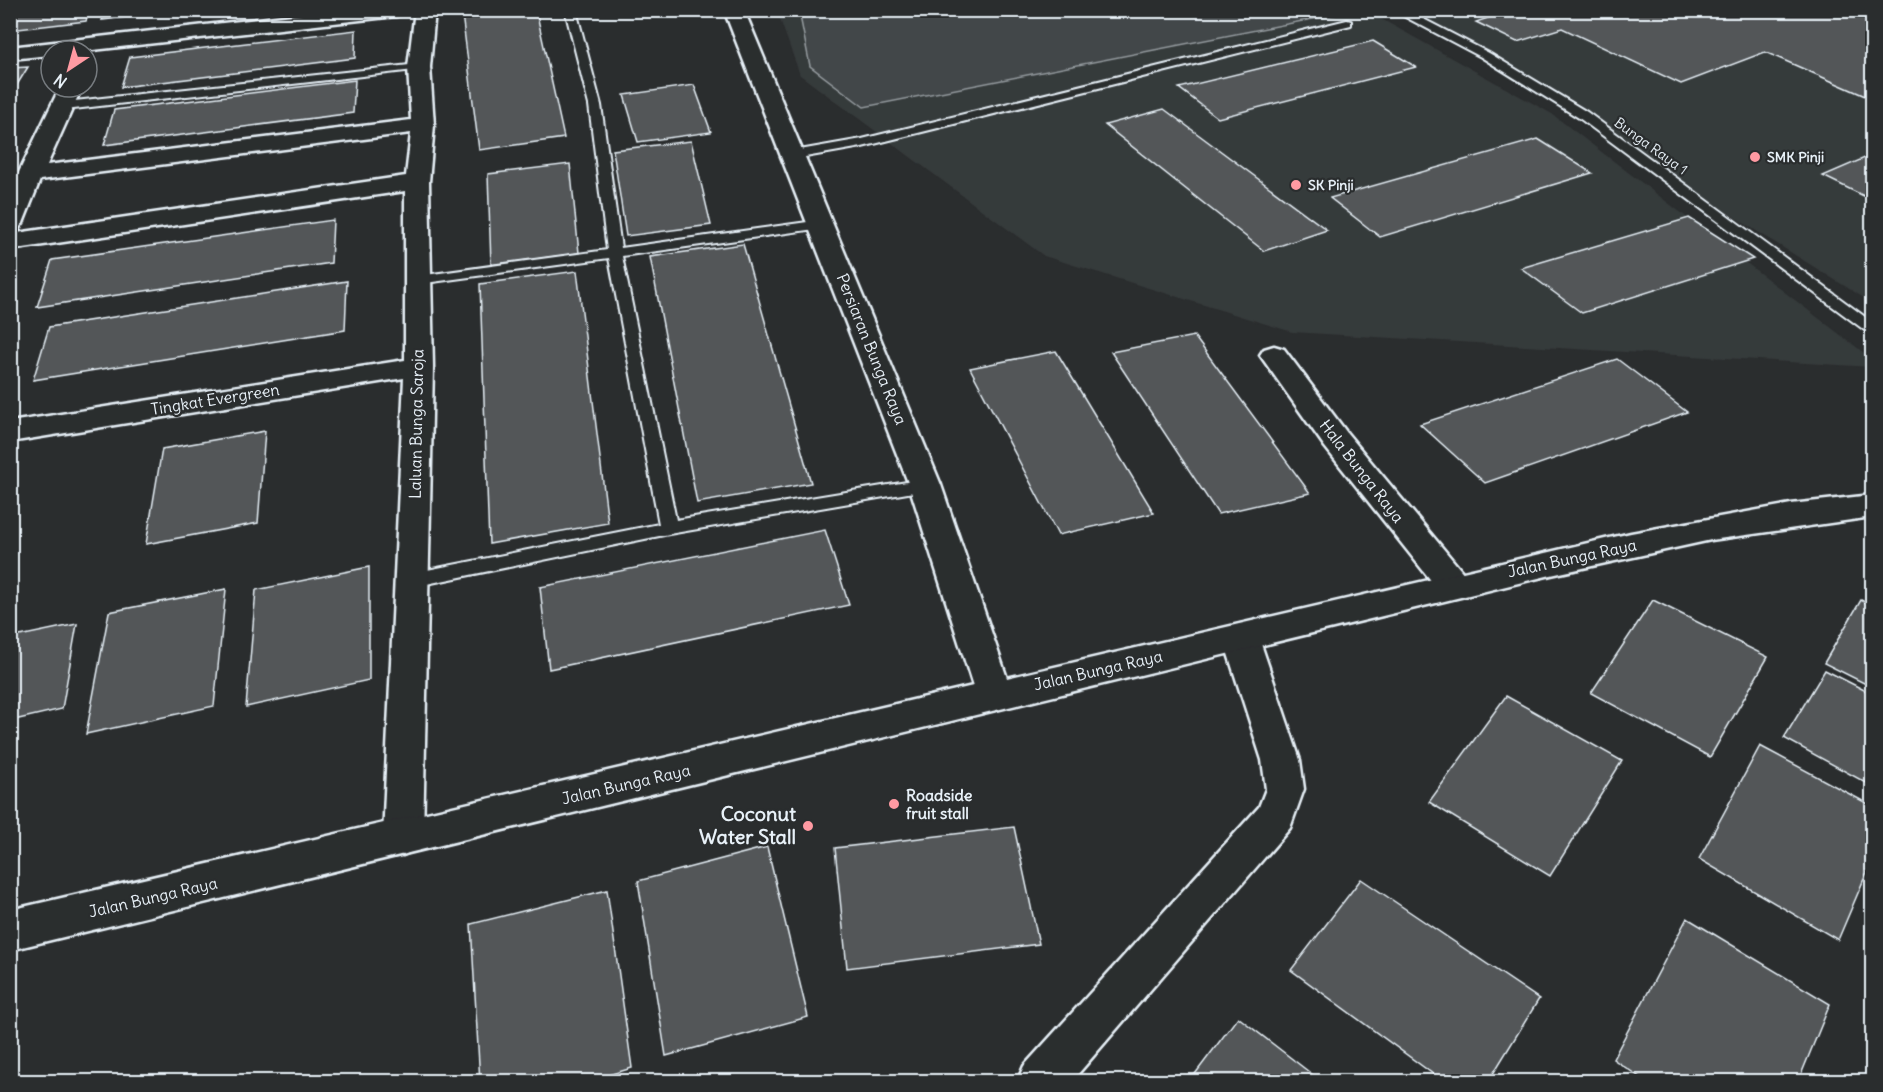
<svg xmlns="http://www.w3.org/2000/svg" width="1883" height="1092" font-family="Delius,sans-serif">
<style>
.built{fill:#363a3b}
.green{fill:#424648;stroke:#959ca0;stroke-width:1.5}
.building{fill:#535759;stroke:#e8f1f8;stroke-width:1.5}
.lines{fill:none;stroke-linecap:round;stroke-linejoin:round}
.lane-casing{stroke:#e8f1f8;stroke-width:4}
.street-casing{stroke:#e8f1f8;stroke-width:5}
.secondary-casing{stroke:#e8f1f8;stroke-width:5}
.lane{fill:#2a2d2e;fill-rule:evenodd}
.street{fill:#2a2d2e;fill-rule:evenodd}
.secondary{fill:#2a2d2e;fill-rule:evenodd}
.poi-dot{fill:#ff9aa2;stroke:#2a2d2e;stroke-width:2}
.labels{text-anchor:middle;stroke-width:4.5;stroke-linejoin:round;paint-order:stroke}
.far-street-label{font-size:14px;fill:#e8f1f8;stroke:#2a2d2e}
.far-poi-label{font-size:14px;font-weight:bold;fill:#e8f1f8;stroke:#2a2d2e;text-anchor:start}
.street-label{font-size:16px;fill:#e8f1f8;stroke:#2a2d2e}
.poi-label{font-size:16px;font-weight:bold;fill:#e8f1f8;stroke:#2a2d2e;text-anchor:start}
.near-poi-label{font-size:20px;font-weight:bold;fill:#e8f1f8;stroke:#2a2d2e;text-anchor:end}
</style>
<rect width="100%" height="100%" fill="#2a2d2e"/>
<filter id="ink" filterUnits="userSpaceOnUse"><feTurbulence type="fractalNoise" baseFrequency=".0167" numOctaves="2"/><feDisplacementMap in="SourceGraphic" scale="12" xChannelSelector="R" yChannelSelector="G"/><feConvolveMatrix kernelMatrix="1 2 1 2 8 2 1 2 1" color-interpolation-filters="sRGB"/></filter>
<g filter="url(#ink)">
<!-- built -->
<g class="built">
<polygon points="777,11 1367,11 1552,114 1872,359 1872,367 1292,332 1044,256 800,75"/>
<polygon points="1403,11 1872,11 1872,303"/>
</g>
<!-- green -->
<polygon class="green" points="1340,10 1343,13 864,107 810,66 799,11"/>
<!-- building -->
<g class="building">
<polygon points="10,10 90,10 86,21 10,30"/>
<polygon points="105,10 185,10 102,20"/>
<polygon points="490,10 536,10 564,138 479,150 462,14"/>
<polygon points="1511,10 1872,10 1872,99 1765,52 1681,84 1562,28 1517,42 1476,22"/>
<polygon points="356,30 355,58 121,87 130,57"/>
<polygon points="1373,41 1416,67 1218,118 1179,88"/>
<polygon points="28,67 10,96 10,68"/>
<polygon points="355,80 353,113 104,145 114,110"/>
<polygon points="694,85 711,132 638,142 624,95"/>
<polygon points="1164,109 1327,230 1264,251 1105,125"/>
<polygon points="1538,139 1592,173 1380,237 1330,198"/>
<polygon points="691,141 711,225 626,236 613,150"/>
<polygon points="1867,157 1872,160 1872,200 1823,176"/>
<polygon points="570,164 579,253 491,265 488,174"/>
<polygon points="1689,218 1753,259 1582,313 1521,268"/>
<polygon points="333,220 331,263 37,307 52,260"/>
<polygon points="743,244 811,483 697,503 650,257"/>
<polygon points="577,271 608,523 489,544 480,284"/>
<polygon points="347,281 345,330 33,380 49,327"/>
<polygon points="1194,336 1310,493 1218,514 1111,352"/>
<polygon points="1056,351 1154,513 1058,535 970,368"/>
<polygon points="1617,359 1687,412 1485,483 1420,424"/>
<polygon points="265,431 258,523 146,544 162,449"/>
<polygon points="825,530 849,605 549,669 540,587"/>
<polygon points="369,567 369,680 246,707 256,590"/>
<polygon points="226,589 214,706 86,734 109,612"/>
<polygon points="1653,600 1768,657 1710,757 1591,693"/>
<polygon points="1861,600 1872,606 1872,687 1824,663"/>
<polygon points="77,624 62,709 10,721 10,638"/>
<polygon points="1825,670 1872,694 1872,786 1784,738"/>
<polygon points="1506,696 1622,761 1550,876 1429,802"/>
<polygon points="1760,746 1872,806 1872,860 1838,940 1699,859"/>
<polygon points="1014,827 1039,944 847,968 835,848"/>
<polygon points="767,847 808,1017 666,1056 638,881"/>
<polygon points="1361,879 1539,999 1488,1082 1444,1082 1291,970"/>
<polygon points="607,890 632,1068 585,1082 480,1082 471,924"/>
<polygon points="1687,918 1830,1004 1798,1082 1647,1082 1613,1059"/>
<polygon points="1238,1017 1322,1082 1189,1082"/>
</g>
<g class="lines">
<!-- lane casing -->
<g class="lane-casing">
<g id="lane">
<polygon points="565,10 576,10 601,105 621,248 822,220 829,224 822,228 622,256 676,520 925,479 931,481 934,485 931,489 669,534 412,587 405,585 403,580 405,575 412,573 659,524 609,258 418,284 411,280 418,276 607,250 589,105"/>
<polygon points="1392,10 1406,10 1489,53 1587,112 1872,322 1872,333 1867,332 1579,118 1481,57"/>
<polygon points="1347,20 1351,21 1351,25 862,147 794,159 788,155 794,151 862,139"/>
<polygon points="419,64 425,67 423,69 65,110 59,106 65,102"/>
</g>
</g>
<!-- street casing -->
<g class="street-casing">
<g id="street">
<polygon points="338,10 406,10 403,14 396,16 84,51 51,51 51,55 10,59 10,47"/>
<polygon points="415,10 435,10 430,67 434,125 429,182 433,367 423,837 417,849 403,855 389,849 383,837 404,378 10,442 10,422 405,360 405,191 10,250 10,234 406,176 411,133 40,180 23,223 19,228 10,230 10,191 60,87 82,87 47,165 411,120 408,67"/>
<polygon points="1274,346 1284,349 1347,433 1465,575 1470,584 1465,593 1453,597 1441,593 1325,447 1260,355 1264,349"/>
<polygon points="1241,624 1253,628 1259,638 1300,760 1304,789 1290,828 1071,1082 1017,1082 1024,1066 1259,807 1266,789 1262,760 1223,638 1229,628"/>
</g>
</g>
<!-- secondary casing -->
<g class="secondary-casing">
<polygon id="secondary" points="724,10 744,10 941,485 1007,678 1631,533 1791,504 1872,495 1872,517 1711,540 1551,575 10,950 10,910 973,686 909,485"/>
</g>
<!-- lane -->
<use href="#lane" class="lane"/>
<!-- street -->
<use href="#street" class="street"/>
<!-- secondary -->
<use href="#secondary" class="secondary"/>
</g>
</g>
<!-- markers -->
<g class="poi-dot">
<circle cx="1755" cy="157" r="6"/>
<circle cx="1296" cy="185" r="6"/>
<circle cx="894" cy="804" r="6"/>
<circle cx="808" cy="826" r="6"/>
</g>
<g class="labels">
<!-- far-street labels -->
<g class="far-street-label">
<text transform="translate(1651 146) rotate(36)" y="5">Bunga Raya 1</text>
</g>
<!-- far-poi labels -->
<g class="far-poi-label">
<text x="1767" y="162">SMK Pinji</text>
<text x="1308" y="190">SK Pinji</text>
</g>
<!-- street labels -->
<g class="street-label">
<text transform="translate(872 349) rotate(68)" y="6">Persiaran Bunga Raya</text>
<text transform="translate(215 399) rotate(-9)" y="6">Tingkat Evergreen</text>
<text transform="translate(416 424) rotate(-89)" y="6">Laluan Bunga Saroja</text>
<text transform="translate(1362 471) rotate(52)" y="6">Hala Bunga Raya</text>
<text transform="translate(1572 558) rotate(-12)" y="6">Jalan Bunga Raya</text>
<text transform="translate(1098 670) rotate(-13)" y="6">Jalan Bunga Raya</text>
<text transform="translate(626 784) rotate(-13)" y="6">Jalan Bunga Raya</text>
<text transform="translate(153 897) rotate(-13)" y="6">Jalan Bunga Raya</text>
</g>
<!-- poi labels -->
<g class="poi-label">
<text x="906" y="801">Roadside<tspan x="906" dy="18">fruit stall</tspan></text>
</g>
<!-- near-poi labels -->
<g class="near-poi-label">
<text x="796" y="821">Coconut<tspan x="796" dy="23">Water Stall</tspan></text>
</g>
</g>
<!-- margin -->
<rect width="1883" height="1092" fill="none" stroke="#2a2d2e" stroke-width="36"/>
<rect x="18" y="18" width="1847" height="1056" fill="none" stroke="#e8f1f8" stroke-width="2" filter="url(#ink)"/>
<!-- north arrow -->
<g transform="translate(69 69) rotate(216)"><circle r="28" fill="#2a2d2e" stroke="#767b7f" stroke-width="1.5"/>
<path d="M0-4.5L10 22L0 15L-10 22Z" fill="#ff9aa2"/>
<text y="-9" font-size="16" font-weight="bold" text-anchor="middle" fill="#e8f1f8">N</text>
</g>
</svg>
